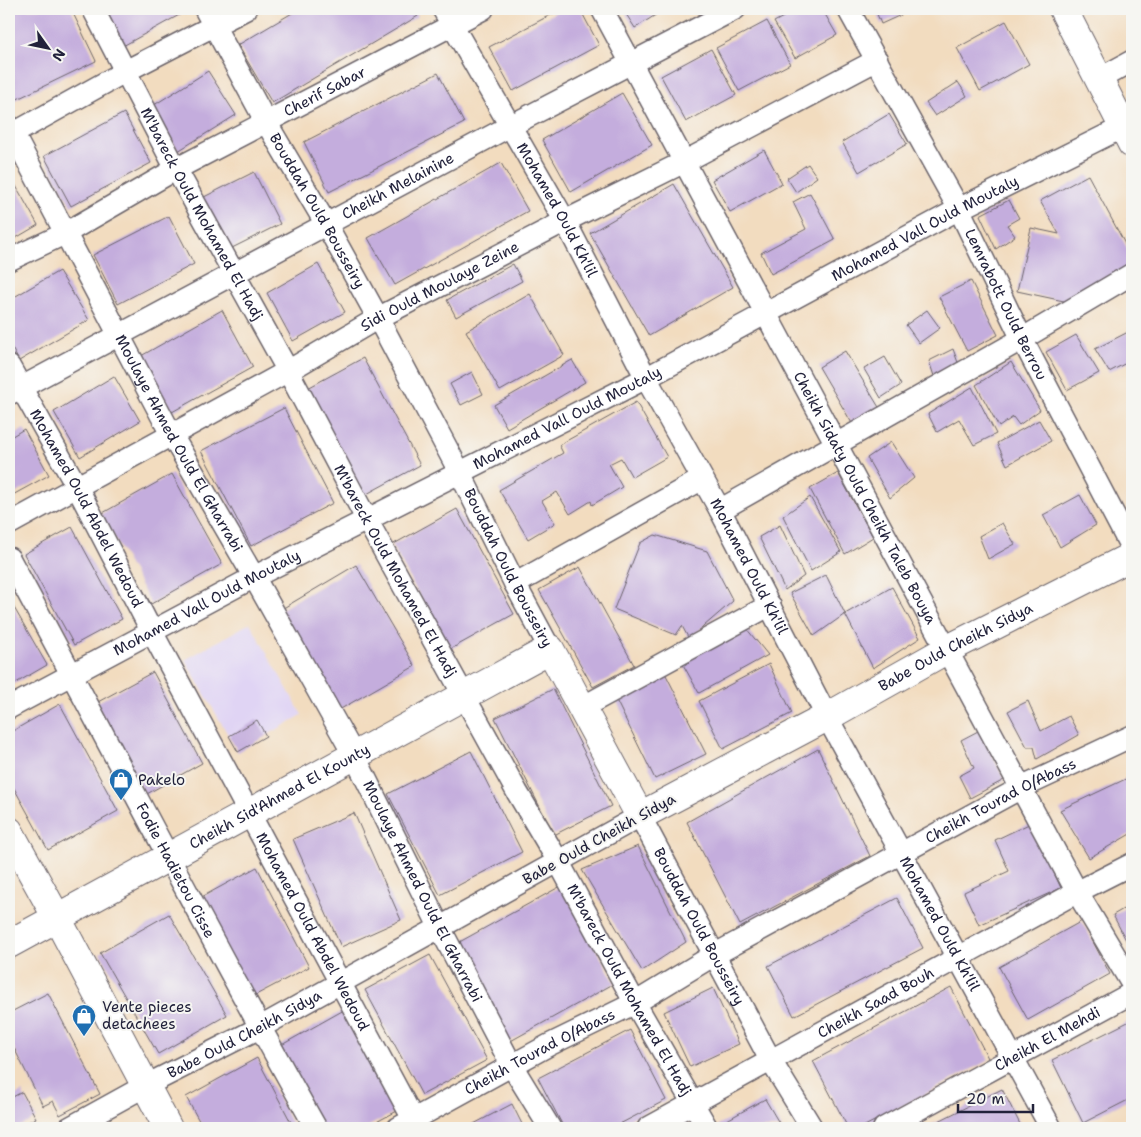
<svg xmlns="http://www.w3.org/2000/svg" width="1141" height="1137" font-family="'Shantell Sans',sans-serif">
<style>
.built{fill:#e0d4f4}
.building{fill:#c4addd}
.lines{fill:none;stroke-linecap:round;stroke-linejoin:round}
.street-casing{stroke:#6b6369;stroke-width:24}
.secondary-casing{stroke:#6b6369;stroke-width:30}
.street{stroke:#fff;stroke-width:21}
.secondary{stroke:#fff;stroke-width:28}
.labels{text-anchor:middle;stroke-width:4;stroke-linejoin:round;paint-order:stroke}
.street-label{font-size:15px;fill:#22223b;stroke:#f6f6f2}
.poi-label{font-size:15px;fill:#22223b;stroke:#f6f6f2;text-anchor:start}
</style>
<rect width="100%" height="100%" fill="#f6f6f2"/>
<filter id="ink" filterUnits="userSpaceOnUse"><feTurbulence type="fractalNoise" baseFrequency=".02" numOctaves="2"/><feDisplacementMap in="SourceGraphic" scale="10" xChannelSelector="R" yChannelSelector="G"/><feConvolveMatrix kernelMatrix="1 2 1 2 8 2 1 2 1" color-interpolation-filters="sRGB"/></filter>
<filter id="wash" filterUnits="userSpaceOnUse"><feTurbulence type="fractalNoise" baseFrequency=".0096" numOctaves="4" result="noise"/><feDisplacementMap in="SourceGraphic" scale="20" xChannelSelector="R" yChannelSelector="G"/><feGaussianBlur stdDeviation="1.12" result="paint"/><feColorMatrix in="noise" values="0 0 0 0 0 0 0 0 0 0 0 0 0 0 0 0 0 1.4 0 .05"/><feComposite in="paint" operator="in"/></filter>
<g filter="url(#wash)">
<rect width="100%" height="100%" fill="#f2dcbf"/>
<!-- built -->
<polygon class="built" points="250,623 302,715 238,752 185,660"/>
<g id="blocks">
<!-- building -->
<g class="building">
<polygon points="9,9 71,9 96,61 9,103"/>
<polygon points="101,9 178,9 181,14 121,47"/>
<polygon points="299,9 414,9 418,16 272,103 238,45"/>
<polygon points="562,9 580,9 599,45 513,91 489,47"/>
<polygon points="634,9 665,9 635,28 626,14"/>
<polygon points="798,9 822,9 837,35 795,58 774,22"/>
<polygon points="875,9 901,9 903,14 881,24"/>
<polygon points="767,21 790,64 739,91 716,48"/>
<polygon points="1006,21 1029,64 980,91 957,48"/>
<polygon points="711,49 736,95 686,122 661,76"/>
<polygon points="208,71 236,115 178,151 151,107"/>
<polygon points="438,73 464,123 329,192 304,142"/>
<polygon points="958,82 967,96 935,116 926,103"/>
<polygon points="622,93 652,145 571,192 542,140"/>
<polygon points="124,113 151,163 71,206 44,156"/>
<polygon points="889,114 907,144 859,172 842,142"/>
<polygon points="764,150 782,183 730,212 712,180"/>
<polygon points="501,163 528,211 395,285 368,238"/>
<polygon points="808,164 817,177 796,192 787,178"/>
<polygon points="254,172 280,224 228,250 202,198"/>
<polygon points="1088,175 1132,257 1132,265 1073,303 1017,291 1031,228 1059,234 1040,201"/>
<polygon points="12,179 38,225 9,242 9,181"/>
<polygon points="674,184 733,287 649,336 590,233"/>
<polygon points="810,193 835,240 771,274 761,253 806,229 793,202"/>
<polygon points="1009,200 1019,218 1007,225 1015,236 996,249 980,215"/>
<polygon points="169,216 194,264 118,304 93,255"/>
<polygon points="318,264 345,312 293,341 267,293"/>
<polygon points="513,264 522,281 456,317 447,300"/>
<polygon points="59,271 89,320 19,361 9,343 9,300"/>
<polygon points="971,281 998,335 967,351 939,297"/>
<polygon points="530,294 564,355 500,391 466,331"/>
<polygon points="222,310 253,367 172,412 141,356"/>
<polygon points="927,310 940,328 919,343 906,325"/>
<polygon points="1132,330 1132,360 1109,372 1095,349"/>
<polygon points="1076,335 1099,373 1067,390 1046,352"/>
<polygon points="953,349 960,368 935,379 929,361"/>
<polygon points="845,351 880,409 853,425 819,367"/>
<polygon points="885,357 901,385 881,398 864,369"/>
<polygon points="363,358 420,465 363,496 306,389"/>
<polygon points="572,360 585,382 507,428 494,405"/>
<polygon points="1011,362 1040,410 1019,425 1013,417 999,427 976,385"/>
<polygon points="472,372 483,394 461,405 450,384"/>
<polygon points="114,376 140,421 80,457 54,412"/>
<polygon points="972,387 996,434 974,445 959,419 937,432 928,414"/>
<polygon points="636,402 667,457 632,477 621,458 609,464 622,487 592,505 591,501 570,514 557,492 542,501 555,523 528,539 499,490 563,453 559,445"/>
<polygon points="284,408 333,503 251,546 201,451"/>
<polygon points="1039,420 1051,441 1007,465 997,443"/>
<polygon points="24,429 49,475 9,497 9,438"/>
<polygon points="891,442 914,478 890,498 867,458"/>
<polygon points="838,473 873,537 845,554 810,489"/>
<polygon points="172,474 222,564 151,604 101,514"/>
<polygon points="1080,495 1096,525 1060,547 1043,515"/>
<polygon points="810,497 841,552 811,571 783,516"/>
<polygon points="457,509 514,614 449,650 392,545"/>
<polygon points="1002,523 1015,544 988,559 979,536"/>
<polygon points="780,525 804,576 785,590 759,537"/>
<polygon points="72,527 122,619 74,645 24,554"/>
<polygon points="655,535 707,551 733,601 689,639 682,626 676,635 614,609 640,543"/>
<polygon points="356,565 415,666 339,710 280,610"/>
<polygon points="580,567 634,665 593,687 539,590"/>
<polygon points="826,575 845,614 814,636 790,593"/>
<polygon points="892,587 920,638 873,668 845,614"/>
<polygon points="9,599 47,665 9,687"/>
<polygon points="746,628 768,655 699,693 681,661"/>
<polygon points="769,664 792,713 723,749 699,701"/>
<polygon points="153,672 202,763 145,795 96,703"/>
<polygon points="665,673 706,754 655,779 616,700"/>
<polygon points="553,689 611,806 554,835 495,718"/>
<polygon points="1028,701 1041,731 1069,716 1079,735 1037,759 1034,747 1027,747 1008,711"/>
<polygon points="60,704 118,811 48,850 9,779 9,733"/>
<polygon points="257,720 266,736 238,752 229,736"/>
<polygon points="980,730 1004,780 970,798 959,776 974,768 961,740"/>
<polygon points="818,749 870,856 740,925 687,822"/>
<polygon points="471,751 522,852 440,895 388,794"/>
<polygon points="1132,776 1132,833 1089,858 1060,810"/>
<polygon points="354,813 401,920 341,947 293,839"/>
<polygon points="1031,823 1061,888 979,925 964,892 1009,871 995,840"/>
<polygon points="638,846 686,942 642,971 582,870"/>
<polygon points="257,867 309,967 250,998 198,899"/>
<polygon points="561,886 615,983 507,1043 454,945"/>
<polygon points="897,898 923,948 794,1016 768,966"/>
<polygon points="1132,904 1132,939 1127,942 1113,915"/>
<polygon points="169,914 227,1015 158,1054 100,953"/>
<polygon points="1082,921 1110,974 1028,1020 999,967"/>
<polygon points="430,955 487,1060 422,1095 365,990"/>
<polygon points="951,987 989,1060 861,1128 848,1128 813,1061"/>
<polygon points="713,988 739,1044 690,1067 664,1012"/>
<polygon points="48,993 100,1094 60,1115 53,1101 43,1106 9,1038 9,1013"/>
<polygon points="344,1010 399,1110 365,1128 322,1128 278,1047"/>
<polygon points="1132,1020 1132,1098 1083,1123 1052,1060"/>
<polygon points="630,1030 666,1100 612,1128 564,1128 538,1078"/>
<polygon points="257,1058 294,1128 203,1128 186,1097"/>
<polygon points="1002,1089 1022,1128 925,1128"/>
<polygon points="22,1092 36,1118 17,1128 9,1128 9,1099"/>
<polygon points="765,1099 782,1128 720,1128 718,1125"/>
<polygon points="512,1104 524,1128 466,1128"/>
</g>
</g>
</g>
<g filter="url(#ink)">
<use href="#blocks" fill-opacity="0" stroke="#6b6369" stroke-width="1"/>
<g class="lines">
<!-- street casing -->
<g class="street-casing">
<g id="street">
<path id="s1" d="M 93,9 L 176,169 L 288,371 L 367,520 L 517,792 L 558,861 L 635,1003 L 707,1128"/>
<path id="s2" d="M 205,9 L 266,122 L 326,224 L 378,318 L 460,473 L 515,584 L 550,649"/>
<path id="s3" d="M 443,9 L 565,221 L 646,378 L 720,510 L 827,717 L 1051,1128"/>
<path id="s4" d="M 602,9 L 1077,892 L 1132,984"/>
<path id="s5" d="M 848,9 L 959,209 L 1022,339 L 1132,549"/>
<polyline points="1099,79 1132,61"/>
<path id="s6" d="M 9,126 L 171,434 L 254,577 L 355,757 L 440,928 L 512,1066 L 550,1128"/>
<polyline points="9,136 126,71 246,9"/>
<path id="s7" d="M 9,260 L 64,234 L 176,169 L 483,9"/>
<path id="s8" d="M 9,366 L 77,487 L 152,632 L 418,1128"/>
<path id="s9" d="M 9,394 L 510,126 L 735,9"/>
<polyline points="720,510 1022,339 1132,274"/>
<path id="s10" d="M 9,524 L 288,371 L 378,318 L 565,221 L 684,162 L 877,60"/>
<path id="s11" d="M 9,558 C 112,748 210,940 316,1128"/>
<polyline points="515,584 702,479"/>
<path id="s12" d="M 9,708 L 254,577 L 646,378 L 959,209 L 1123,127"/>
<polyline points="581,708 770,605"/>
<path id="s13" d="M 69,1128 L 145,1086 L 259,1028 L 640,816 L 771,1061 L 812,1128"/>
<path id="s14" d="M 398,1128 L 549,1045 L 635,1003 L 714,955 L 1021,788 L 1132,736"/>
<path id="s15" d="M 648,1128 L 1077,892 L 1132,864"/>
<path id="s16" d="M 884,1128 L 1132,993"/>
</g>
</g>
<!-- secondary casing -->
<g class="secondary-casing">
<g id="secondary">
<polyline points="1063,9 1132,144"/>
<polyline points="9,831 57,918 168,1128"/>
<path id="s17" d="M 9,944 L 550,649 L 640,816 L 827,717 L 946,650 L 1132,556"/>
</g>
</g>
<!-- street -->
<use href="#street" class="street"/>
<!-- secondary -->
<use href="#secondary" class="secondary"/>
</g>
</g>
<!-- icons -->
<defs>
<g id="shop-pin" transform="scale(1.25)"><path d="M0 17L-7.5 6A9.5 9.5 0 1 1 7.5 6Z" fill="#1f6fb2" stroke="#f6f6f2"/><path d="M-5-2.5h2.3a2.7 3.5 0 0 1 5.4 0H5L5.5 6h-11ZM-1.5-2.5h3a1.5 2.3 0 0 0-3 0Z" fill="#fff"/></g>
</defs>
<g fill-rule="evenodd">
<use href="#shop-pin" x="121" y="780"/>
<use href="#shop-pin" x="84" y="1016"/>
</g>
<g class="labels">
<!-- street labels -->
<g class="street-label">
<text dy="5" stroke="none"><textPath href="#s7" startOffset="358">Cherif Sabar</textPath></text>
<text dy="5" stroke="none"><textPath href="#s9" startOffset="441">Cheikh Melainine</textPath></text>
<text dy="5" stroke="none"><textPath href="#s3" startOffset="231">Mohamed Ould Kh'lil</textPath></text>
<text dy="5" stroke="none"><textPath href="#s2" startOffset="231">Bouddah Ould Bousseiry</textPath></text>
<text dy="5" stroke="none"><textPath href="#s1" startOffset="232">M'bareck Ould Mohamed El Hadj</textPath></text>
<text dy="5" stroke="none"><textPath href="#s12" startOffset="1034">Mohamed Vall Ould Moutaly</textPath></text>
<text dy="5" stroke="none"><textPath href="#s10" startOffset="492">Sidi Ould Moulaye Zeine</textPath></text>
<text dy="5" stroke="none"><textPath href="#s5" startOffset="335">Lemrabott Ould Berrou</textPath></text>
<text dy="5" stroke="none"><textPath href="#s12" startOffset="629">Mohamed Vall Ould Moutaly</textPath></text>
<text dy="5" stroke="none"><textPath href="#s6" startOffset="360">Moulaye Ahmed Ould El Gharrabi</textPath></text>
<text dy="5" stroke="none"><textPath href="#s4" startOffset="555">Cheikh Sidaty Ould Cheikh Taleb Bouya</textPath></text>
<text dy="5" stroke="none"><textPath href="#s8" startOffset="162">Mohamed Ould Abdel Wedoud</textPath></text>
<text dy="5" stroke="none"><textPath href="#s3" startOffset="636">Mohamed Ould Kh'lil</textPath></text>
<text dy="5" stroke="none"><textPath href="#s2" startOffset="636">Bouddah Ould Bousseiry</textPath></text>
<text dy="5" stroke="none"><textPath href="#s1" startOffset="638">M'bareck Ould Mohamed El Hadj</textPath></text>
<text dy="5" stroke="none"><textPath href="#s12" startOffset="224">Mohamed Vall Ould Moutaly</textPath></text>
<text dy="5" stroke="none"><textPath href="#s17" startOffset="1164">Babe Ould Cheikh Sidya</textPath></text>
<text dy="5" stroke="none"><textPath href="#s17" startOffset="308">Cheikh Sid'Ahmed El Kounty</textPath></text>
<text dy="5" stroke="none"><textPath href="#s14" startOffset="686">Cheikh Tourad O/Abass</textPath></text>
<text transform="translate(599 839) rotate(-29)" y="5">Babe Ould Cheikh Sidya</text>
<text dy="5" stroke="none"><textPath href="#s11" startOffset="354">Fodie Hadietou Cisse</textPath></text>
<text dy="5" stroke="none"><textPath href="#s6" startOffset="870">Moulaye Ahmed Ould El Gharrabi</textPath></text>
<text dy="5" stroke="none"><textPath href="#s3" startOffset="1041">Mohamed Ould Kh'lil</textPath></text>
<text dy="5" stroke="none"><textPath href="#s13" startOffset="776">Bouddah Ould Bousseiry</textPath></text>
<text dy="5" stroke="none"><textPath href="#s8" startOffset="642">Mohamed Ould Abdel Wedoud</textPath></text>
<text dy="5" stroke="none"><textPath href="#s1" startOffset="1118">M'bareck Ould Mohamed El Hadj</textPath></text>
<text dy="5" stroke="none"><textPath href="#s15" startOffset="260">Cheikh Saad Bouh</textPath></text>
<text dy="5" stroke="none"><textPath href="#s13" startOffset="199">Babe Ould Cheikh Sidya</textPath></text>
<text dy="5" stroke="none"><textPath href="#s16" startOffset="186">Cheikh El Mehdi</textPath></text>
<text dy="5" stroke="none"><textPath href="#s14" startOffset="161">Cheikh Tourad O/Abass</textPath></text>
</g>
<!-- poi labels -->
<g class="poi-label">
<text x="138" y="785">Pakelo</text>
<text x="102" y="1012">Vente pieces<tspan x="102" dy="17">detachees</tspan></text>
</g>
</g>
<!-- margin -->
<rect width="1141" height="1137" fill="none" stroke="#f6f6f2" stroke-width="30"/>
<!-- north arrow -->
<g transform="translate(48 48) rotate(123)" stroke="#f6f6f2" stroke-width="4" paint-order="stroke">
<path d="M0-4L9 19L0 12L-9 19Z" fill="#22223b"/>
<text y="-8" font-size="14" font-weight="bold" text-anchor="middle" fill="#22223b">N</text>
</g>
<!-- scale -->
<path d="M958 1104v8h75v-8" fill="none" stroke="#22223b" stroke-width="2.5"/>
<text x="966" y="1104" font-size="15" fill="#22223b" stroke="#f6f6f2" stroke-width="4" paint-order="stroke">20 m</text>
</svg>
